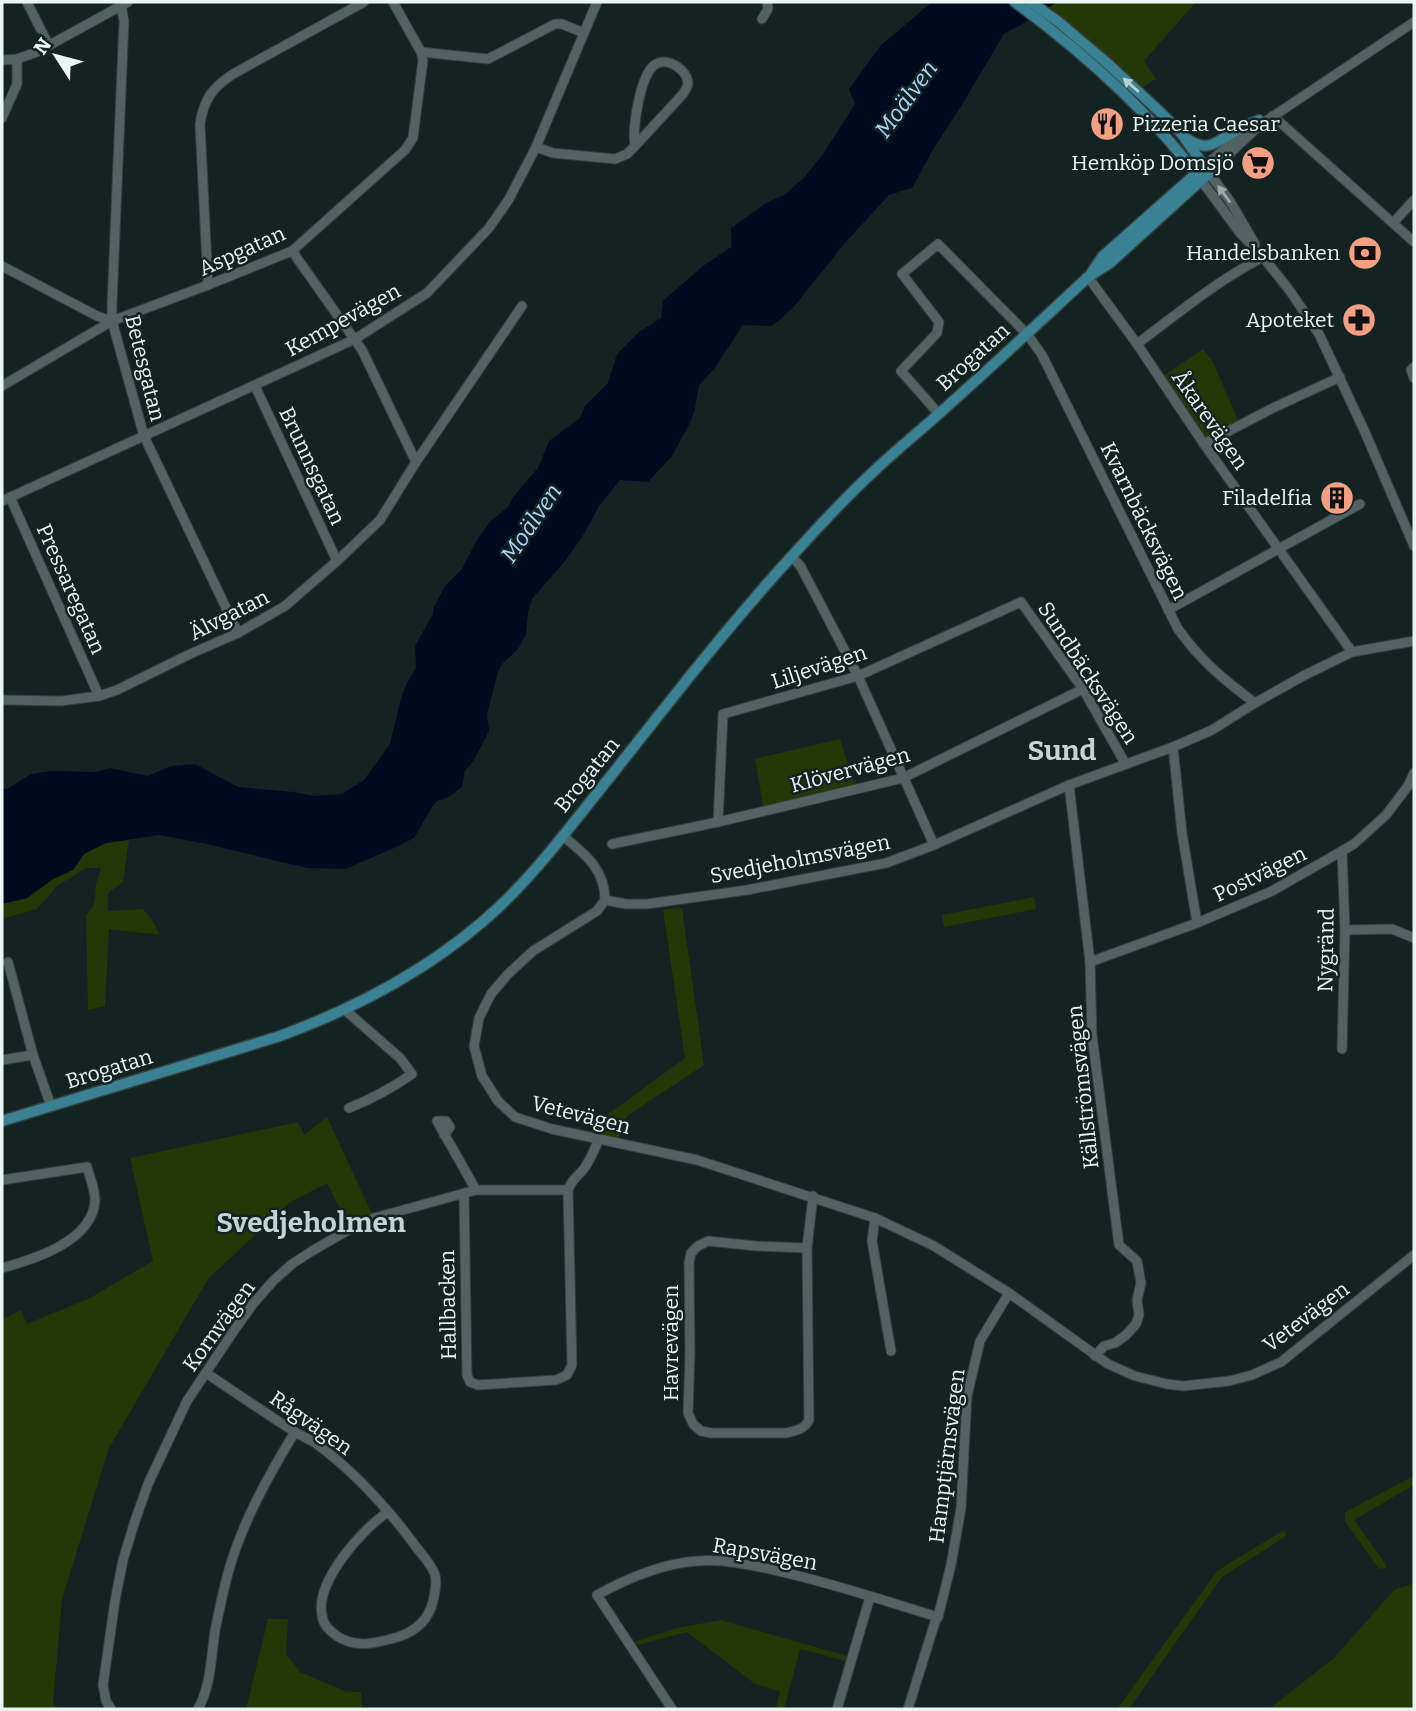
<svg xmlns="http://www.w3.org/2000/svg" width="1416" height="1711" font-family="Bitter,serif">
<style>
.green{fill:#233707}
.water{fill:#000a1f}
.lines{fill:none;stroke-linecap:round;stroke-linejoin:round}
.minor-casing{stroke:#343f3e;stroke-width:11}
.major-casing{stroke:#343f3e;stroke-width:13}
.minor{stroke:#506362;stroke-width:9}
.major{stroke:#3a8293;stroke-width:10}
.oneway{fill:#b6d2d7}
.oneway2{fill:#9eacab}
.labels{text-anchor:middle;stroke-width:5;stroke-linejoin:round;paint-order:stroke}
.poi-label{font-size:21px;fill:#ebf5f4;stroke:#122322;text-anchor:end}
.street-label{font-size:21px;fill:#ebf5f4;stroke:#122322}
.water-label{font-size:23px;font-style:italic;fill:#acd5ff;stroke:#122322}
.district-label{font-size:28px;font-weight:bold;fill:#c0d6d4;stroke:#122322}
</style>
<rect width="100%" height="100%" fill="#122322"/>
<!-- green -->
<g class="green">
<polygon points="1057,2 1196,2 1144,61 1156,79 1137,90 1043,11"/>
<polygon points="1203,349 1213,362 1240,425 1204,444 1160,378"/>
<polygon points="840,739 856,789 764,811 755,759"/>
<path d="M 129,840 L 123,882 L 108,893 L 108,911 L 143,909 L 152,920 L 160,935 L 109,929 L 105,1006 L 88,1010 L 86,915 C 99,903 93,895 97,880 C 98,876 100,872 101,868 L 86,868 L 56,887 L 37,909 L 5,918 L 2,921 L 2,904 L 27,898 L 53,879 L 73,870 L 84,854 L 106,843 Z"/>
<polygon points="1034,897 1036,909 944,927 942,915"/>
<polygon points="682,908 704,1065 627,1116 618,1139 598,1135 596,1123 685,1058 663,910"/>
<polygon points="327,1117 374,1218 350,1229 327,1183 289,1203 208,1279 109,1448 62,1599 53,1704 59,1709 2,1709 2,1319 21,1310 27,1324 90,1298 153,1261 130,1158 298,1122 304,1135"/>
<polygon points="1414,1476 1414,1485 1354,1520 1385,1563 1386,1568 1379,1569 1345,1521 1345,1512"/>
<polygon points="1284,1530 1286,1536 1222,1577 1129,1709 1117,1709 1217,1571"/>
<polygon points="1414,1583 1414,1709 1269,1709 1334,1658 1394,1590"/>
<polygon points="268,1619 288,1619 286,1654 300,1672 347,1692 361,1692 362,1709 246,1709"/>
<polygon points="721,1620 851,1657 850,1662 800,1649 784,1709 776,1709 780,1691 755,1684 687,1632 630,1647 628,1644 677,1628"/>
</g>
<!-- water -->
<polygon class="water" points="932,2 1057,2 1021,25 1004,34 960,108 932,151 912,188 889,195 845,243 792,309 772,326 743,325 714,369 699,385 695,409 690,423 672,456 648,482 620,480 599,506 584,534 566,560 532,599 528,612 526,634 518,649 502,664 498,672 487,714 489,731 474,760 465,771 462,787 449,797 437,801 432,807 414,838 390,850 345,869 307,868 202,843 159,835 106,843 84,854 73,870 53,879 27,898 2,904 2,788 7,789 31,774 51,771 95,772 110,768 148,776 171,766 195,764 238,787 293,792 314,796 342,794 364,780 390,744 401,698 407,683 416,668 415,646 433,614 434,607 445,586 462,569 478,538 491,521 508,507 513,497 538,468 549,441 580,418 585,406 608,383 617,354 639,332 661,318 663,301 703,266 731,247 731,228 766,203 784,195 804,178 823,154 855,104 849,89 881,45"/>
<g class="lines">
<!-- minor casing -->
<g class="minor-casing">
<g id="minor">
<polyline points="27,2 49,46"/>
<polyline points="121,6 124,21 112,304 112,321 144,436 238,633"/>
<polyline points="762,19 768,9 767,2"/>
<polyline points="421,52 488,59 555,24 562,24 584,33"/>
<polyline points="2,60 17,59 37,52 128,2"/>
<polyline points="1273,116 1414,242"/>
<polyline points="2,118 17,84 17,59"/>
<path d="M 536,147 L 553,153 L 615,159 L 627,154 L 635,146 L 683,94 C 685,91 687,87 688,84 C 688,70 668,57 656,64 C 640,73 632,129 635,146"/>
<polyline points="1204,167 1252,125"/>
<polyline points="1201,180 1240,233 1263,257 1290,291 1319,334 1364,430 1414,546"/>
<polyline points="1393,223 1414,200"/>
<polyline points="1255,244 1230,201 1209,173 1260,125 1414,22"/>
<polyline points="292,251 362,350 416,462"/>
<polyline points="2,266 97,316 112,321"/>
<polyline points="1088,277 1137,344 1204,444 1352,652"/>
<path d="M 208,285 L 200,124 C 204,99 212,88 233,74 L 364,2"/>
<path d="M 1137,344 C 1177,314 1218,280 1263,257"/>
<polyline points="1414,367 1411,370 1414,378"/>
<polyline points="2,386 112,321 208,285 292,251 405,150 413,138 423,60 421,52 393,2"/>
<polyline points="255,386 337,561"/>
<path d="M 939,414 L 901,371 L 937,333 L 939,322 L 902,274 L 938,244 L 1027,334 L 1042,355 L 1178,629 C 1201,661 1224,680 1255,703"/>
<polyline points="1204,444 1273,408 1340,377"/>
<polyline points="10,497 99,696"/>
<polyline points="2,501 355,339 427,293 489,228 509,199 536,147 597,2"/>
<polyline points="792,556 801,567 858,676 934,845"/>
<polyline points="1168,610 1360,504"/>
<polyline points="2,700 61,701 99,696 117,690 188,655 238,633 285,606 337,561 380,520 416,462 522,306"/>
<polyline points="1173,747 1182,833 1197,923"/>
<polyline points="1069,785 1090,962 1092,1035 1119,1245 1137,1261 1141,1283 1137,1300 1139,1315 1136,1324 1126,1335 1115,1343 1104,1346 1095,1356"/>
<polyline points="718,822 723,714 858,676 1021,602 1083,689 1125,763"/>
<path d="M 563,836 C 585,854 605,869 605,900 L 626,904 L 647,904 L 747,890 L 886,863 L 934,845 L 1069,785 L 1173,747 L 1212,730 L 1255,703 L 1303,676 L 1352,652 L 1414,641"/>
<polyline points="612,844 718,822 903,778 1083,689"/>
<polyline points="605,900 597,911 533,951 508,974 491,994 479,1018 474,1046 482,1076 498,1101 515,1117 552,1129 697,1160 875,1218 934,1246 1009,1293 1108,1364 1135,1376 1167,1384 1183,1386 1229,1381 1252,1375 1281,1362 1414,1255"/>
<polyline points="1345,930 1392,929 1414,938"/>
<polyline points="8,962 33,1055 51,1106"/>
<polyline points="1090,962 1197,923 1272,891 1342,851 1354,844 1386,815 1408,786 1414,773"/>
<path d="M 345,1010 L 400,1058 L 412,1074 C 392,1088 372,1099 349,1108"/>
<polyline points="1342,1049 1345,930 1342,851"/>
<polyline points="2,1060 33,1055"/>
<polyline points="444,1135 450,1127 446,1121 437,1121 476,1190"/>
<path d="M 2,1180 L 87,1167 C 90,1178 95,1189 95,1200 C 93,1241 35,1259 2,1268"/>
<polyline points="464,1193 467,1375 470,1382 478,1385 556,1380 567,1375 572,1365 568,1190"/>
<polyline points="875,1218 872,1241 891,1351"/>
<path d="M 807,1248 L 756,1246 L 708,1241 L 698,1246 L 691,1253 L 689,1263 L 690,1353 L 688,1413 L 693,1424 L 701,1431 L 711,1433 L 786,1433 C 795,1431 805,1429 809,1420 L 807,1248 L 813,1196"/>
<path d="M 206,1373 C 236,1393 265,1413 295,1432 C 302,1436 311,1440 318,1445 C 356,1473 389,1510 417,1548 C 423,1556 432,1565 435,1575 C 437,1583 435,1593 433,1601 C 429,1619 416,1631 398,1637 C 377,1643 356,1649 337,1636 C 329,1630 323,1625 322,1615 C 315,1582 362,1529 388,1512"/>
<path d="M 111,1709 L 106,1701 L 103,1685 L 115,1601 L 123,1560 L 135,1521 L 148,1484 L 187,1401 L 235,1329 L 253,1304 L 273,1281 L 292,1264 L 312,1251 L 350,1229 L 374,1218 L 476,1190 L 568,1190 C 572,1179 575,1179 582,1171 C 590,1162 594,1150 599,1139"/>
<path d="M 198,1709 C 211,1686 211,1657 215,1631 C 219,1611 223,1592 228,1573 C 242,1523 268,1476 295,1432"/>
<path d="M 672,1709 L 597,1595 C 628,1578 662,1563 698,1561 C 725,1559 752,1565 778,1571 C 832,1583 885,1601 938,1617"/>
<polyline points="837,1709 870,1597"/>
<polyline points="908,1709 935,1622 938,1617 951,1565 961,1508 967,1396 980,1341 1009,1293"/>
</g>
</g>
<!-- major casing -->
<g class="major-casing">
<g id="major">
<path d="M 1015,2 C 1084,53 1149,111 1201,180"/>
<path d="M 1186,138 C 1209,155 1218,140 1238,129 C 1244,126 1252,123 1259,120"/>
<polyline points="1092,272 1103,256 1199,171"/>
<path d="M 2,1121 L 277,1037 C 357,1008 436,966 499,907 C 537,871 569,828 602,787 C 664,709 725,629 792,556 C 818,527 846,497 874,471 C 896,450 920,431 942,411 C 991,367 1040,322 1088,277 L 1110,263 L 1209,173 L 1181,133 L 1158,110 L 1107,63 L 1060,23 L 1031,2"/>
</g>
</g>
<!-- minor -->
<use href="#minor" class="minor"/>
<!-- major -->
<use href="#major" class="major"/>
</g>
<!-- one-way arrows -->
<defs><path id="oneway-solid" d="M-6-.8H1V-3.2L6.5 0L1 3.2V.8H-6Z" transform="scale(1.75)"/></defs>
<use class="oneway" href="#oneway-solid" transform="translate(1131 85) rotate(-138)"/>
<use class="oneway2" href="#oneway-solid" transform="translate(1224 194) rotate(-126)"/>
<!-- icons -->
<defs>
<g id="restaurant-disc" transform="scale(1.75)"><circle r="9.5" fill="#f39f82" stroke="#122322"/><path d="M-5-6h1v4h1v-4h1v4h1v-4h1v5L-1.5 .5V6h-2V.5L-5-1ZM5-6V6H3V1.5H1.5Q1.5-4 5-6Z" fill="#111"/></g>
<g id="supermarket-disc" transform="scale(1.75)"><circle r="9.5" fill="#f39f82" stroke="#122322"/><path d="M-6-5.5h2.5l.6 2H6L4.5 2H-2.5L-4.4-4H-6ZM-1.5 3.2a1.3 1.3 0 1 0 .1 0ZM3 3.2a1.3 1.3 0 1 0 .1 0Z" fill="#111"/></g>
<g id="bank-disc" transform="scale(1.75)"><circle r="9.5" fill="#f39f82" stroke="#122322"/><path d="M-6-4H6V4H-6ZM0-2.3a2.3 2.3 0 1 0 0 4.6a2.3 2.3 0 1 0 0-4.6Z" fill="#111"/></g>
<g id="pharmacy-disc" transform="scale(1.75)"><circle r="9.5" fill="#f39f82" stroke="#122322"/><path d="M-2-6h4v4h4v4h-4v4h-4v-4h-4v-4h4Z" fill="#111"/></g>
<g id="building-disc" transform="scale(1.75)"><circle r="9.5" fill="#f39f82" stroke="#122322"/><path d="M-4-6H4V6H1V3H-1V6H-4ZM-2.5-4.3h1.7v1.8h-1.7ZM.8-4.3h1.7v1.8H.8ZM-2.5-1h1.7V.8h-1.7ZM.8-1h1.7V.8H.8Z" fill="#111"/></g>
</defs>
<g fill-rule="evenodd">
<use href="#restaurant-disc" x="1107" y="124"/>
<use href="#supermarket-disc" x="1258" y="163"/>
<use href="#bank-disc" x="1365" y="253"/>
<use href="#pharmacy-disc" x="1359" y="320"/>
<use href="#building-disc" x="1337" y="498"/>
</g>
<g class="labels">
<!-- poi labels -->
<g class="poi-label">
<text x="1132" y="131" text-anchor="start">Pizzeria Caesar</text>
<text x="1234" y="170">Hemköp Domsjö</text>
<text x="1340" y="260">Handelsbanken</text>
<text x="1334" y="327">Apoteket</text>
<text x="1312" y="505">Filadelfia</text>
</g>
<!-- street labels -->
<g class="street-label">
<text transform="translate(242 251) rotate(-24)" y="7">Aspgatan</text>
<text transform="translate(343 320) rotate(-29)" y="7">Kempevägen</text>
<text transform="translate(973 357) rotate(-42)" y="7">Brogatan</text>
<text transform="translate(145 368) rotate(76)" y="7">Betesgatan</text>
<text transform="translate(1210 420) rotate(55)" y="7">Åkarevägen</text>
<text transform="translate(312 466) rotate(65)" y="7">Brunnsgatan</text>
<text transform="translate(1144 521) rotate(64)" y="7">Kvarnbäcksvägen</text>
<text transform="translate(71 589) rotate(66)" y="7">Pressaregatan</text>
<text transform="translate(229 615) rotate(-27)" y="7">Älvgatan</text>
<text transform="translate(819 667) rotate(-18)" y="7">Liljevägen</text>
<text transform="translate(1088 673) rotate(57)" y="7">Sundbäcksvägen</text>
<text transform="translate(850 770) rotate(-15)" y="7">Klövervägen</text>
<text transform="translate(587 775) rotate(-51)" y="7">Brogatan</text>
<text transform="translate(800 859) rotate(-11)" y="7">Svedjeholmsvägen</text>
<text transform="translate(1260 874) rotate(-26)" y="7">Postvägen</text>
<text transform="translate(1326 950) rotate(-89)" y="7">Nygränd</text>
<text transform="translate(109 1069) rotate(-17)" y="7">Brogatan</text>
<text transform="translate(1083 1087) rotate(-96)" y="7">Källströmsvägen</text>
<text transform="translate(581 1115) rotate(14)" y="7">Vetevägen</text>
<text transform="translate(448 1305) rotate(-91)" y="7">Hallbacken</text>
<text transform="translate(1306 1317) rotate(-37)" y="7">Vetevägen</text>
<text transform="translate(219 1326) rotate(-54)" y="7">Kornvägen</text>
<text transform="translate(671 1343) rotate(-90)" y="7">Havrevägen</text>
<text transform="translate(311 1423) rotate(35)" y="7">Rågvägen</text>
<text transform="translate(947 1456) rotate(-83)" y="7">Hamptjärnsvägen</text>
<text transform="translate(765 1554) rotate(10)" y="7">Rapsvägen</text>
</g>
<!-- water labels -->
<g class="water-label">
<text transform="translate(906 99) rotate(-54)" y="8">Moälven</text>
<text transform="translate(531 523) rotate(-56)" y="8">Moälven</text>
</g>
<!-- district labels -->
<g class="district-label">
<text x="1062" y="760">Sund</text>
<text x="311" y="1232">Svedjeholmen</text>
</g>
</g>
<!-- border -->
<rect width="1416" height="1711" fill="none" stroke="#ebf5f4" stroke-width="7"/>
<!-- north arrow -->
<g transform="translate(56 56) rotate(306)" stroke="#122322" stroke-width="5" paint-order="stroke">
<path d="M0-5L12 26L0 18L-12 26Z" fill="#ebf5f4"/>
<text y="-10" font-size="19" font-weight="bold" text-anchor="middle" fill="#ebf5f4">N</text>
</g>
</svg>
